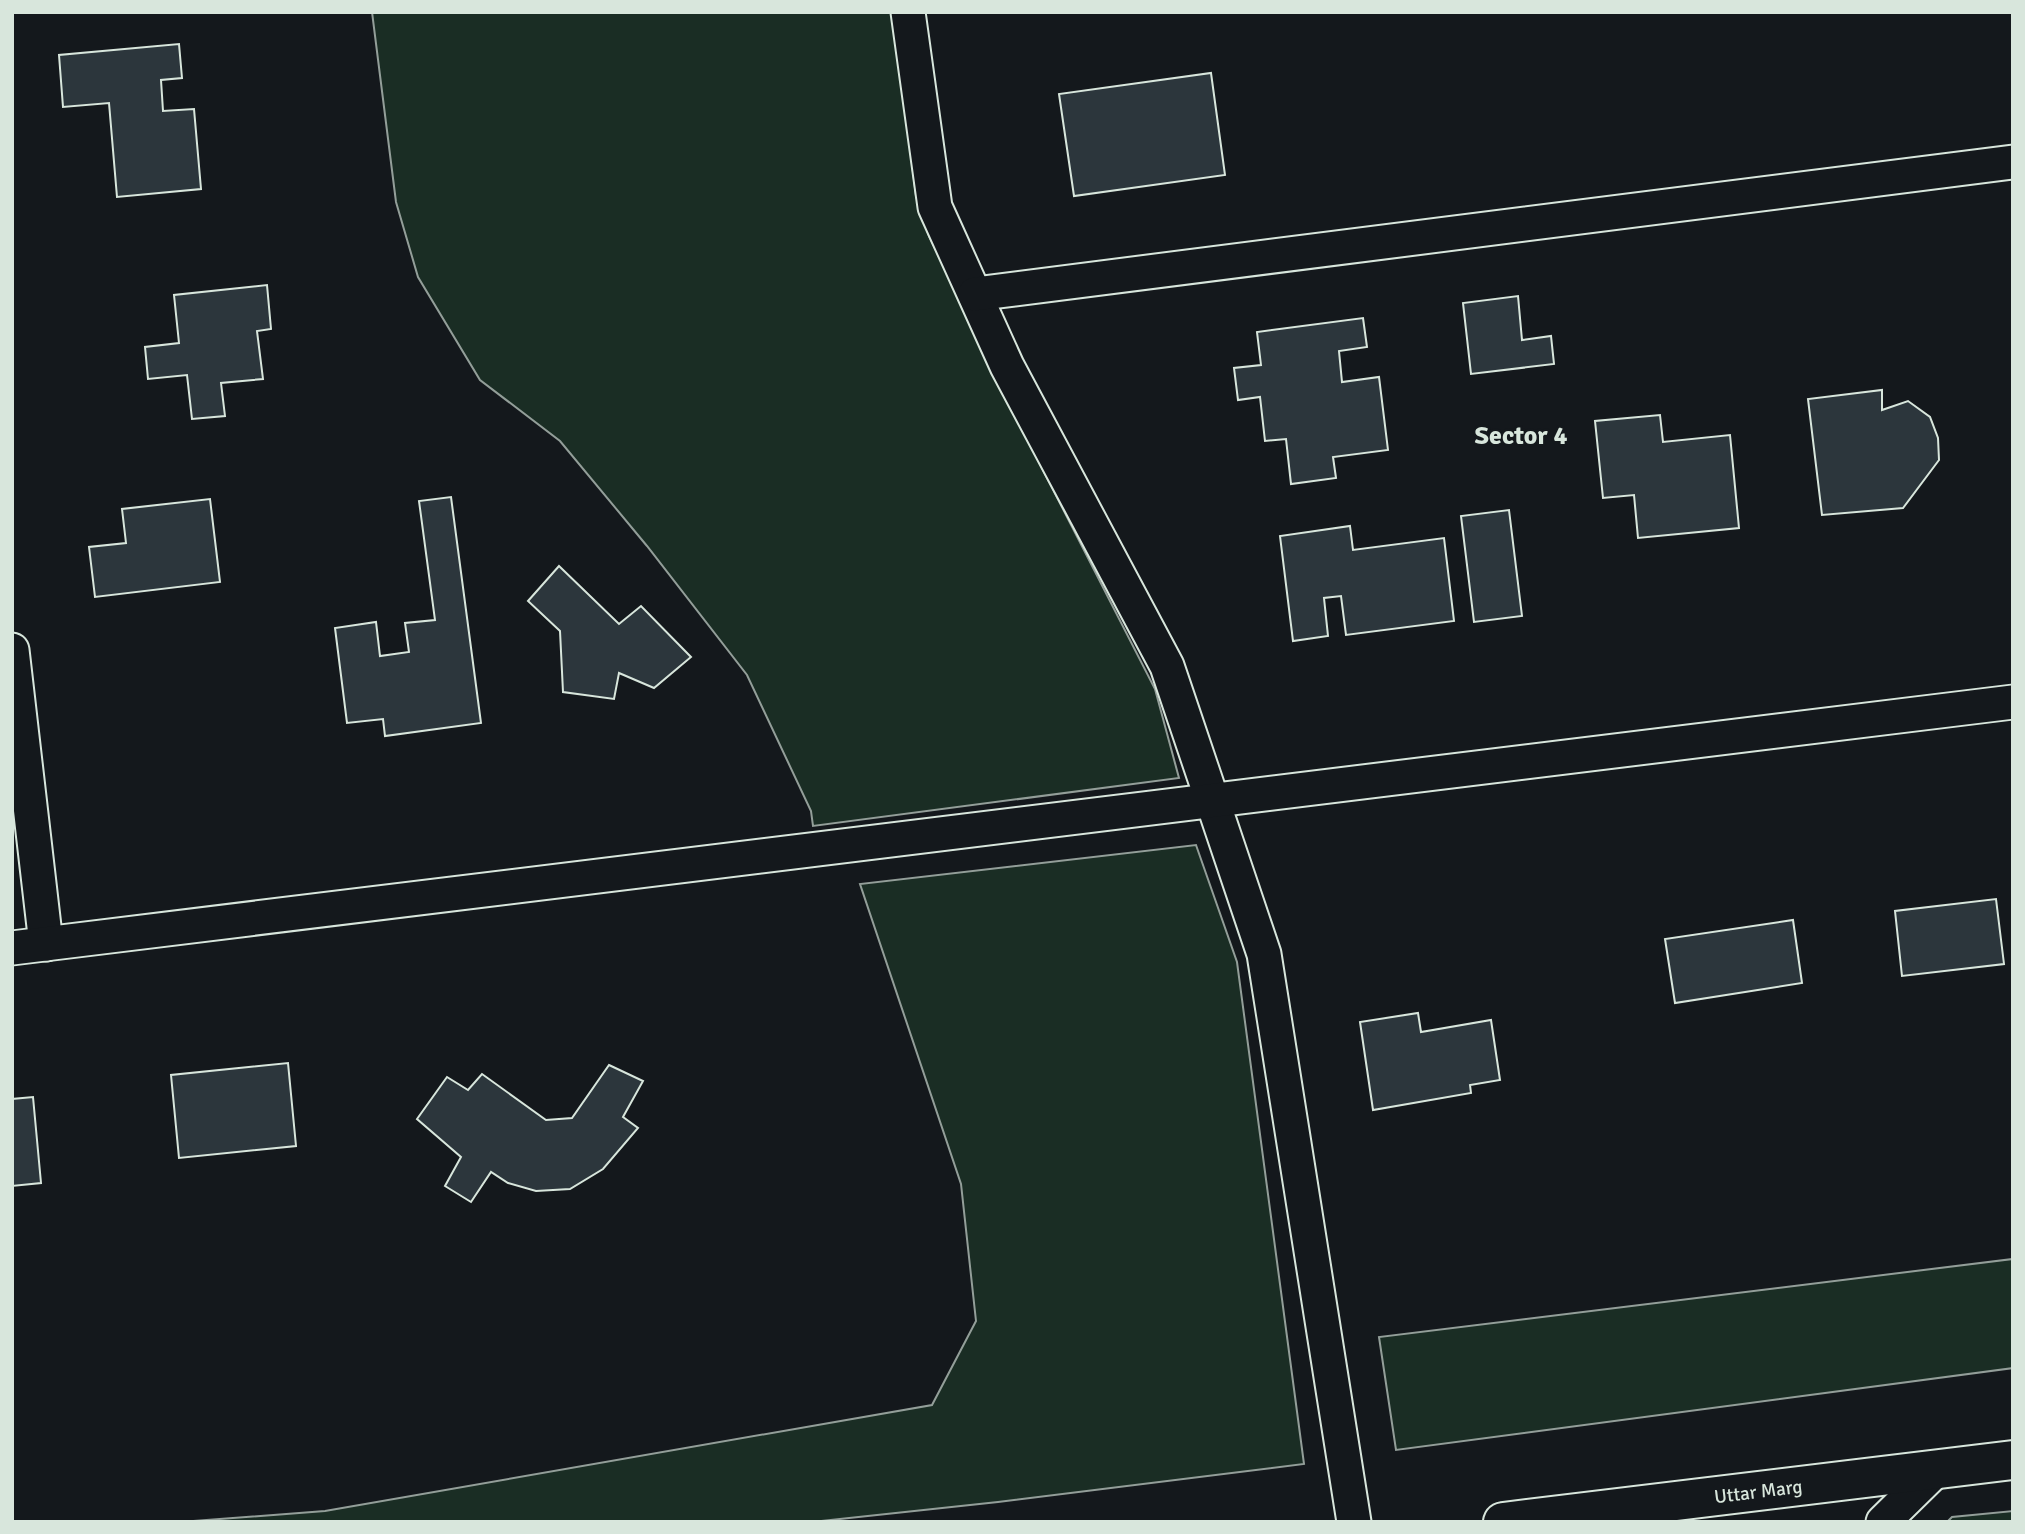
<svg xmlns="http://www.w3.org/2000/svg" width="2025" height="1534" font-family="Signika,sans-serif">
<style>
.green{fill:#1a2d24;stroke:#939e99;stroke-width:2}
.building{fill:#2c363c;stroke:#d8e6dc;stroke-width:2}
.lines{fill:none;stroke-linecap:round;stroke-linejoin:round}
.street-casing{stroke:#d8e6dc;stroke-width:37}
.secondary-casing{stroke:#d8e6dc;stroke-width:42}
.street{stroke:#14181c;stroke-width:33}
.secondary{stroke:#14181c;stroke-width:38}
.labels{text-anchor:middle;stroke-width:5;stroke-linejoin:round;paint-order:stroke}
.street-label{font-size:19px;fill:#d8e6dc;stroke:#14181c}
.district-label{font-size:26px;font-weight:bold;fill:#d8e6dc;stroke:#14181c}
</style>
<rect width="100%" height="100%" fill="#14181c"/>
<!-- green -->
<g class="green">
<polygon points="372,12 893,12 916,196 929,236 1043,470 1155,689 1179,778 813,826 811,811 747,675 647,546 560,441 480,380 418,277 396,202"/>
<polygon points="1196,845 1237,962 1304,1464 998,1502 812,1522 180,1522 325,1511 932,1405 976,1321 961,1184 860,884"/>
<polygon points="2013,1259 2013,1368 1396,1450 1379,1337"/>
<polygon points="2013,1511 2013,1522 1947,1522 1952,1517"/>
</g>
<!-- building -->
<g class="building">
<polygon points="179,44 182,78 161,80 163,111 194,109 201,189 117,197 109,103 63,107 59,55"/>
<polygon points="1211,73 1225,175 1074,196 1059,94"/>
<polygon points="267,285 271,329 257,331 263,379 221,383 225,416 192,419 187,375 148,379 145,347 179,343 174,295"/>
<polygon points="1518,296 1522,340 1551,336 1554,364 1471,374 1463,303"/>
<polygon points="1363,318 1367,347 1339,351 1342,382 1379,377 1388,450 1333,457 1336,478 1291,484 1286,439 1265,441 1260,397 1238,400 1234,368 1261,365 1257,332"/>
<polygon points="1882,390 1882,410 1908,401 1930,417 1938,438 1939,460 1903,508 1822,515 1808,399"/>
<polygon points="1660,415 1663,442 1730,435 1739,528 1638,538 1634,495 1603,498 1595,421"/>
<polygon points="451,497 481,723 385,736 383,719 347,723 335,628 376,622 380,656 409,652 405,623 435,620 419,501"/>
<polygon points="210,499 220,582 95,597 89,547 126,543 122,509"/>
<polygon points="1509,510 1522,616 1474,622 1461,516"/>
<polygon points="1350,526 1353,550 1444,538 1454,621 1346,635 1341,596 1324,598 1328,636 1293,641 1280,536"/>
<polygon points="559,566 619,624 641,606 691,657 654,688 619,673 614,699 563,692 560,631 528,601"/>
<polygon points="1996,899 2004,964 1902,976 1895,911"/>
<polygon points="1793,920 1802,983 1675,1003 1665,939"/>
<polygon points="1418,1013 1421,1032 1491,1020 1500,1080 1470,1085 1471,1093 1373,1110 1360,1022"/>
<polygon points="288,1063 296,1146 179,1158 171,1075"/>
<polygon points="609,1065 643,1081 623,1117 638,1128 603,1169 570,1189 536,1191 508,1183 491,1172 471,1202 445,1186 461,1157 417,1119 447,1077 468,1090 482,1074 546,1120 572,1118"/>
<polygon points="33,1097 41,1183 12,1186 12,1099"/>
</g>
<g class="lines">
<!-- street casing -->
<g class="street-casing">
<g id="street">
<polyline points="908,12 935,207 1007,366 1167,666 1264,954 1354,1522"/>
<polyline points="975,294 2013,162"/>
<polyline points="12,650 46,944"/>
<polyline points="12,948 2013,702"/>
<polyline points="1883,1522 1937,1469"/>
</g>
</g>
<!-- secondary casing -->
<g class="secondary-casing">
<g id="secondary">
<path id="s1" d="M 1503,1522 L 2013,1460"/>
</g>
</g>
<!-- street -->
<use href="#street" class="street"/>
<!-- secondary -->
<use href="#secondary" class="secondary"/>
</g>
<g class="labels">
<!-- street labels -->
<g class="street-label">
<text dy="7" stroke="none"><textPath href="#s1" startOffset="257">Uttar Marg</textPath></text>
</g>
<!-- district labels -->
<g class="district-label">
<text x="1521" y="444">Sector 4</text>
</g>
</g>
<!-- border -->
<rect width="2025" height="1534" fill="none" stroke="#d8e6dc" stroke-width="28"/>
</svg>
